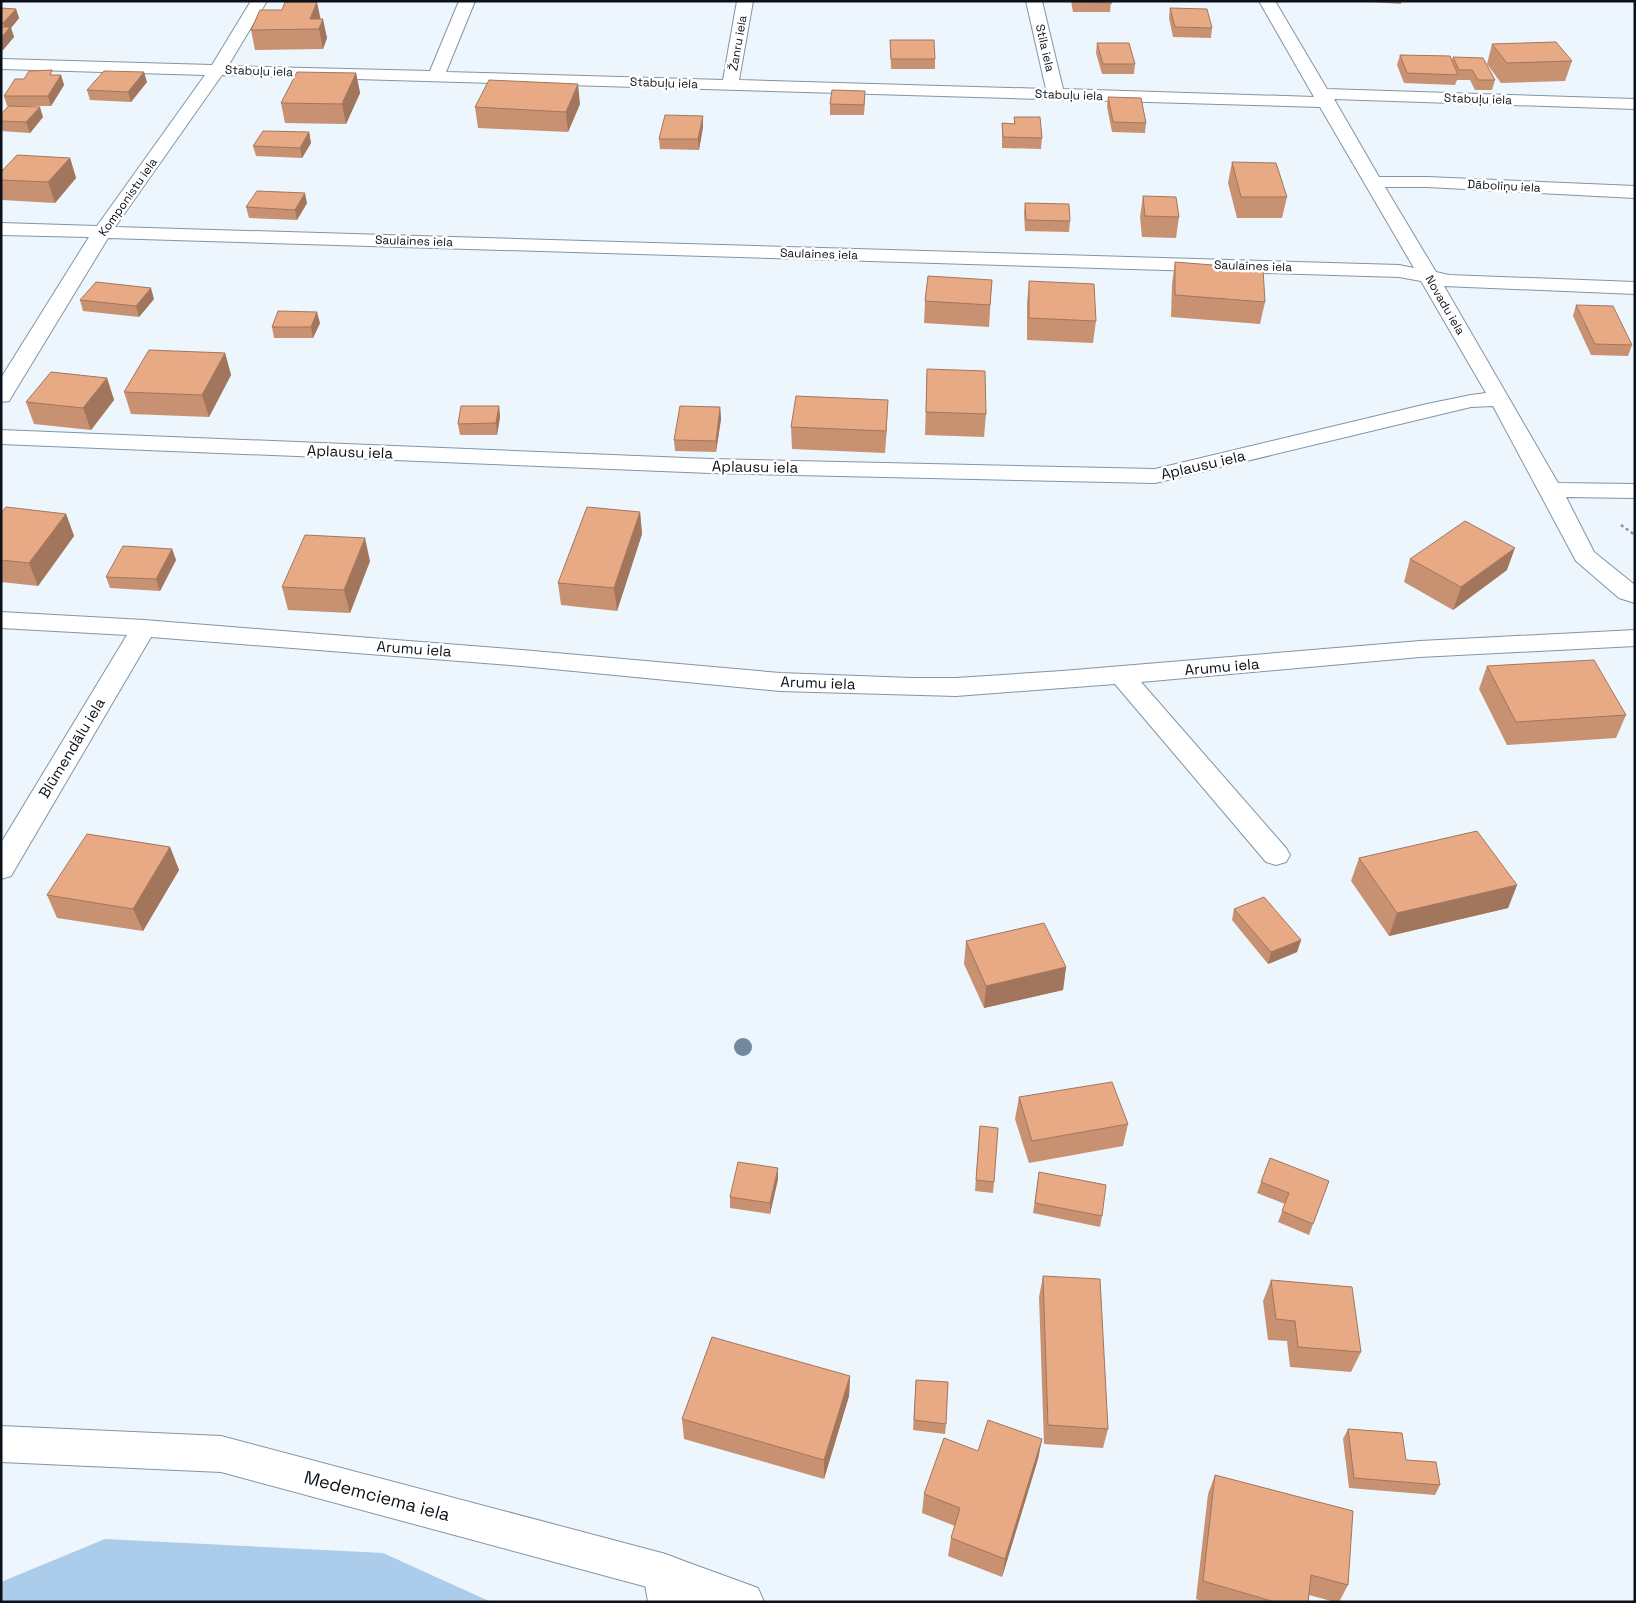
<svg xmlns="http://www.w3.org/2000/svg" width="1636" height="1603" font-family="'Space Grotesk',sans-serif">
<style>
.green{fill:#accceb}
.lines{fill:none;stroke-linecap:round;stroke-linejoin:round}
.minor-casing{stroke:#8195a7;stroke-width:2}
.tertiary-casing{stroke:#8195a7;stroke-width:2}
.path{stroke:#8c939b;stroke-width:2.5;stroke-dasharray:3 3;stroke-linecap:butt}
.minor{fill:#fff;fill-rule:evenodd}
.tertiary{fill:#fff;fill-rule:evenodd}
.tree{fill:#70899e}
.wall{fill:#c89172}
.shaded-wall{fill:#a2765d}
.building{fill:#e8a985;stroke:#a2765d}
.labels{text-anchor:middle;stroke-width:5;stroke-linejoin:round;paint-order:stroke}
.far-street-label{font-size:12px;fill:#0a1118;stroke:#fff}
.street-label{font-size:15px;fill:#0a1118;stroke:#fff}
.near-street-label{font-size:18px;fill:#0a1118;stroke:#fff}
</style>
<rect width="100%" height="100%" fill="#edf5fd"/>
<!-- green -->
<polygon class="green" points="105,1539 383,1553 491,1602 1,1602 1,1582"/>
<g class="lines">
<!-- minor casing -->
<g class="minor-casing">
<g id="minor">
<path d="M 251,1 L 267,1 L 228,66 L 430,71 L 459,1 L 475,1 L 446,72 L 723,80 L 737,1 L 753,1 L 739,80 L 1046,89 L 1026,1 L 1042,1 L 1063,89 L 1314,97 L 1259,1 L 1275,1 L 1327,89 L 1635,99 L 1635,109 L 1334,99 L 1379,177 L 1427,177 L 1635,186 L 1635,198 L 1427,187 L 1385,187 L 1436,272 L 1449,275 L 1635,282 L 1635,294 L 1444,286 L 1558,483 L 1635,484 L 1635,498 L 1566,497 L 1594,552 L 1635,585 L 1635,603 L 1619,598 L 1576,561 L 1493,406 L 1471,407 L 1155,483 L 710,473 L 1,444 L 1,430 L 710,459 L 1155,469 L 1427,404 L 1471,395 L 1486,393 L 1421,281 L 1399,277 L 108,238 L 12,396 L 9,401 L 1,402 L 1,378 L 89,237 L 1,235 L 1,223 L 97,226 L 205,75 L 1,69 L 1,59 L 212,65 ZM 222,75 L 1320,107 L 1414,268 L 1399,265 L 115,227 Z"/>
<polygon points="1,612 144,620 522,650 780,673 911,678 956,678 1062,671 1420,641 1635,630 1635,646 1420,657 1141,682 1286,848 1290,855 1286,862 1276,865 1266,862 1115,684 956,696 780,691 522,666 151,637 11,876 1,879 1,843 127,635 1,628"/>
<polygon points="662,1553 676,1558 681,1572 688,1602 648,1602 643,1572 648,1558"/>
</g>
</g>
<!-- tertiary casing -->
<g class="tertiary-casing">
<polygon id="tertiary" points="1,1426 221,1436 662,1553 758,1588 764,1602 690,1602 662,1591 221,1472 1,1462"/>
</g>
<!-- path -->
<polyline class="path" points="1621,525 1635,535"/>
<!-- minor -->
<use href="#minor" class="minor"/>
<!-- tertiary -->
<use href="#tertiary" class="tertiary"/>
</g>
<!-- trees -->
<circle class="tree" cx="743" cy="1047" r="9"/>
<!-- wall -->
<g class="wall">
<polygon points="1071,1 1111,1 1110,12 1073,12"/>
<polygon points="1356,1 1401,1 1401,4"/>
<polygon points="1,8 16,9 19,18 11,28 14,37 3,50 1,50"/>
<polygon points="1170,8 1212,28 1211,38 1173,37 1169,18"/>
<polygon points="321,19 327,38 323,49 255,50 251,30"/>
<polygon points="890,40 935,59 935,69 891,69"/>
<polygon points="1097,43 1135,64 1134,74 1102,74 1096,53"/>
<polygon points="1492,44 1572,61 1565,81 1501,83 1487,64"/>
<polygon points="1400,55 1452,60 1453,57 1495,80 1492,90 1475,90 1470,80 1457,80 1455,85 1404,83 1397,65"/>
<polygon points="356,73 360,93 346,124 285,123 281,103"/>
<polygon points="54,75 61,75 64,85 51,106 24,106 43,117 30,133 1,131 1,114 8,106 7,106 4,96 24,79"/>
<polygon points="147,82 131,102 90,100 87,90"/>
<polygon points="1108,97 1146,123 1145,133 1112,132 1107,107"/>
<polygon points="865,101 864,115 830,115 830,104"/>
<polygon points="580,104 568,132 478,128 475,107"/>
<polygon points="1014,117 1042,138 1041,149 1002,148 1002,123 1014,124"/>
<polygon points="703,127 699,150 660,149 659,139"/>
<polygon points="309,132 311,143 302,158 256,156 253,146"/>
<polygon points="70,158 76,178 55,203 2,200 1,169 3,169 3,170"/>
<polygon points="1232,162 1287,197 1282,218 1237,218 1228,183"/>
<polygon points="1143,196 1179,217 1176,238 1142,237 1140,217"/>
<polygon points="307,203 297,220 249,218 246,207"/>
<polygon points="1025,203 1070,221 1069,232 1025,231 1024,213"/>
<polygon points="1175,262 1265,302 1260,324 1171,317 1172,284"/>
<polygon points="992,280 989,327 924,323 925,301"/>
<polygon points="1029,281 1096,321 1093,343 1027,340 1027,303"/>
<polygon points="154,299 139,317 83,311 80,300"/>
<polygon points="1576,305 1632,345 1628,356 1591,355 1573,316"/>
<polygon points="320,323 313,338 274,338 272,327"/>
<polygon points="225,353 231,375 209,417 131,414 124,392"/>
<polygon points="927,369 986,414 984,437 925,435"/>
<polygon points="107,378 114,400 91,430 34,424 26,402"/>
<polygon points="499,406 500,417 497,435 460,435 458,424"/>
<polygon points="720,407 721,419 716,452 675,451 674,440"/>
<polygon points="887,422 885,453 792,449 791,427"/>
<polygon points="640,512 642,534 617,611 561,605 558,583"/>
<polygon points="1,513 66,514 74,536 38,586 1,582"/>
<polygon points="172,549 176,560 160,591 110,588 106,577"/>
<polygon points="1410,559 1507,570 1453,610 1404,582"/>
<polygon points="370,561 350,613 288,610 282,587"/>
<polygon points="1487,666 1626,715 1616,738 1507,745 1479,689"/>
<polygon points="170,847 179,870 143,931 57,918 47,895"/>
<polygon points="1359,858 1517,885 1508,908 1389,936 1351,881"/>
<polygon points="1234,909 1301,940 1297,952 1268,964 1232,920"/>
<polygon points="966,941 1066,967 1063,990 984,1008 964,964"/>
<polygon points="1019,1097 1128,1124 1123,1146 1029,1163 1015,1119"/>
<polygon points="980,1126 994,1182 993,1193 975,1191"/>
<polygon points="1039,1172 1102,1216 1100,1227 1033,1213"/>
<polygon points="778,1179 770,1214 730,1208 730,1197"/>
<polygon points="1329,1181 1309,1235 1278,1222 1285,1204 1257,1193 1261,1182"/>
<polygon points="1043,1276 1108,1429 1103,1448 1044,1444 1039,1297"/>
<polygon points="1271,1280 1361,1352 1351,1372 1290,1367 1287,1341 1268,1340 1263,1301"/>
<polygon points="850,1376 849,1396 824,1479 684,1439 682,1419"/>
<polygon points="916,1380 946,1424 945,1434 913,1430"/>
<polygon points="1348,1429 1406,1460 1440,1485 1435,1495 1349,1488 1343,1439"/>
<polygon points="1042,1439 1038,1459 1002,1577 948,1556 951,1538 955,1526 922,1513 924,1494"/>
<polygon points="1215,1475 1348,1585 1339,1602 1335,1602 1309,1595 1308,1602 1204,1602 1196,1599 1208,1494"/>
</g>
<!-- shaded-wall -->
<g class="shaded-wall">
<polygon points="317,2 321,21 310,19"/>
<polygon points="16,9 19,18 11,28 14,37 3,50 1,45 1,38 6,32 3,23"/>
<polygon points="323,19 327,38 323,49 319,29"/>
<polygon points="144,72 147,82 131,102 128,92"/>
<polygon points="356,73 360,93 346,124 342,104"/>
<polygon points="61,75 64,85 51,106 48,96"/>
<polygon points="578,84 580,104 568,132 566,112"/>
<polygon points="40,107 43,117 30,133 26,122"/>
<polygon points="703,116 703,127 699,150 698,139"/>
<polygon points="309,132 311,143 302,158 300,148"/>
<polygon points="70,158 76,178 55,203 48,182"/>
<polygon points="305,193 307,203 297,220 295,210"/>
<polygon points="151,288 154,299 139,317 136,306"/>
<polygon points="317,312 320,323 313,338 311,327"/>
<polygon points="225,353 231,375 209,417 202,395"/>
<polygon points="107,378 114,400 91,430 83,408"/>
<polygon points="888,400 887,422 885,453 886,431"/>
<polygon points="499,406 500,417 497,435 496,423"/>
<polygon points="720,407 721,419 716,452 716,441"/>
<polygon points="640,512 642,534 617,611 614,588"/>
<polygon points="66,514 74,536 38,586 29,563"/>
<polygon points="365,538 370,561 350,613 344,590"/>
<polygon points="1515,548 1507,570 1453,610 1461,587"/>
<polygon points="172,549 176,560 160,591 156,579"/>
<polygon points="170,847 179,870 143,931 133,909"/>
<polygon points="1517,885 1508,908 1389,936 1397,913"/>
<polygon points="1301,940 1297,952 1268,964 1271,952"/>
<polygon points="1066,967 1063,990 984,1008 986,986"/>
<polygon points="778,1168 778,1179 770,1214 770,1203"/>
<polygon points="850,1376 849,1396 824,1479 824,1460"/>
<polygon points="1042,1439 1038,1459 1002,1577 1005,1559"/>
</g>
<!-- building -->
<g class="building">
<polygon points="1074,1 1111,1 1112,3 1074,2"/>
<polygon points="285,2 317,2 310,19 323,19 319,29 251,30 260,10 282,10"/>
<polygon points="1,8 16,9 3,23 1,23"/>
<polygon points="1170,8 1207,9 1212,28 1175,27"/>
<polygon points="1,27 10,27 1,38"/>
<polygon points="890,40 934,40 935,59 891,59"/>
<polygon points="1556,42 1572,61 1507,63 1492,44"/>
<polygon points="1097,43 1129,43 1135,64 1103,64"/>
<polygon points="1400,55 1450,56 1458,75 1407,73"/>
<polygon points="1453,57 1483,58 1495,80 1478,80 1472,70 1459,70"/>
<polygon points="52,70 50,75 61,75 48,96 4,96 15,79 24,79 29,71"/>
<polygon points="104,71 144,72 128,92 87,90"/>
<polygon points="297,72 356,73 342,104 281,103"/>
<polygon points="489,80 578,84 566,112 475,107"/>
<polygon points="832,90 865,91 864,105 830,104"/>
<polygon points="1108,97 1141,98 1146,123 1113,122"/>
<polygon points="9,106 40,107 26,122 1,121 1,114"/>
<polygon points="665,115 703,116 698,139 659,139"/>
<polygon points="1014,117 1040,117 1042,138 1003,137 1002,123 1015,124"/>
<polygon points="263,131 309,132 300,148 253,146"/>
<polygon points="17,155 70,158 48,182 1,180 1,172"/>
<polygon points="1232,162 1276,163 1287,197 1241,197"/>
<polygon points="257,191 305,193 295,210 246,207"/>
<polygon points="1143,196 1176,197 1179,217 1145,216"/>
<polygon points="1025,203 1069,204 1070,221 1026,220"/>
<polygon points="1175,262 1263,269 1265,302 1175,295"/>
<polygon points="928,276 992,280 990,305 925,301"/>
<polygon points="1029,281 1094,284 1096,321 1029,318"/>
<polygon points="96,282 151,288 136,306 80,300"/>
<polygon points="1576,305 1613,306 1632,345 1595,344"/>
<polygon points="278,311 317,312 311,327 272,327"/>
<polygon points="149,350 225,353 202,395 124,392"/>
<polygon points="927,369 985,371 986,414 926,412"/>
<polygon points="51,372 107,378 83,408 26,402"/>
<polygon points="796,396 888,400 886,431 791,427"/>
<polygon points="461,406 499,406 496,423 458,424"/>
<polygon points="680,406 720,407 716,441 674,440"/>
<polygon points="6,507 66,514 29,563 1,560 1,513"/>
<polygon points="587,507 640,512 614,588 558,583"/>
<polygon points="1465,521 1515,548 1461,587 1410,559"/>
<polygon points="305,535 365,538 344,590 282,587"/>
<polygon points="123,546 172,549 156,579 106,577"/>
<polygon points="1594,660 1626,715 1516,722 1487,666"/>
<polygon points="1477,831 1517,885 1397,913 1359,858"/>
<polygon points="87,834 170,847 133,909 47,895"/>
<polygon points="1264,897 1301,940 1271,952 1234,909"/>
<polygon points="1044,923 1066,967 986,986 966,941"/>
<polygon points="1112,1082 1128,1124 1032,1141 1019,1097"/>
<polygon points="980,1126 998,1128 994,1182 976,1180"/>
<polygon points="1270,1158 1329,1181 1313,1224 1282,1211 1289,1193 1261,1182"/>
<polygon points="738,1162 778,1168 770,1203 730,1197"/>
<polygon points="1039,1172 1106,1185 1102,1216 1035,1203"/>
<polygon points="1043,1276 1100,1279 1108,1429 1048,1425"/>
<polygon points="1271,1280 1352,1287 1361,1352 1298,1347 1295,1321 1276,1319"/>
<polygon points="712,1337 850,1376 824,1460 682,1419"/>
<polygon points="916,1380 948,1382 946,1424 914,1420"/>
<polygon points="988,1420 1042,1439 1005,1559 951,1538 960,1508 924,1494 944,1438 978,1451"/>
<polygon points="1348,1429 1402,1433 1406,1460 1436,1462 1440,1485 1354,1478"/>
<polygon points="1215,1475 1353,1511 1348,1585 1311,1575 1308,1602 1275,1602 1203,1581"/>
</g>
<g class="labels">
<!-- far-street labels -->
<g class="far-street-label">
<text transform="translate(738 43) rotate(-80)" y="4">Žanru iela</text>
<text transform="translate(1045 48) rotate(77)" y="4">Stila iela</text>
<text transform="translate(259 71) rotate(2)" y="4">Stabuļu iela</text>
<text transform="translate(664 83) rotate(2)" y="4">Stabuļu iela</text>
<text transform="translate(1069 95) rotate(2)" y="4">Stabuļu iela</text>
<text transform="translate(1478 99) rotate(2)" y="4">Stabuļu iela</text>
<text transform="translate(1504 186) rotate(3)" y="4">Dāboliņu iela</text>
<text transform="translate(128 197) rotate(-55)" y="4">Komponistu iela</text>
<text transform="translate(414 241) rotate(2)" y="4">Saulaines iela</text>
<text transform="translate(819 254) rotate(2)" y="4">Saulaines iela</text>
<text transform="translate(1253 266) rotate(2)" y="4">Saulaines iela</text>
<text transform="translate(1445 305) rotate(60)" y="4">Novadu iela</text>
</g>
<!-- street labels -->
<g class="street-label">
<text transform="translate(350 452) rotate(2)" y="5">Aplausu iela</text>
<text transform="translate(1203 465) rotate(-13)" y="5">Aplausu iela</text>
<text transform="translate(755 467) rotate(1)" y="5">Aplausu iela</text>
<text transform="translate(414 649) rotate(4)" y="5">Arumu iela</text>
<text transform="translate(1222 667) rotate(-5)" y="5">Arumu iela</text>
<text transform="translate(818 683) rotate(2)" y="5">Arumu iela</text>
<text transform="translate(72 748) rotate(-59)" y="5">Blūmendālu iela</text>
</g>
<!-- near-street labels -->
<g class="near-street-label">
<text transform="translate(377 1496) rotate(15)" y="6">Medemciema iela</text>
</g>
</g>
<!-- border -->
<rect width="1636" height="1603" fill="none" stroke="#0a1118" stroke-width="5"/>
</svg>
